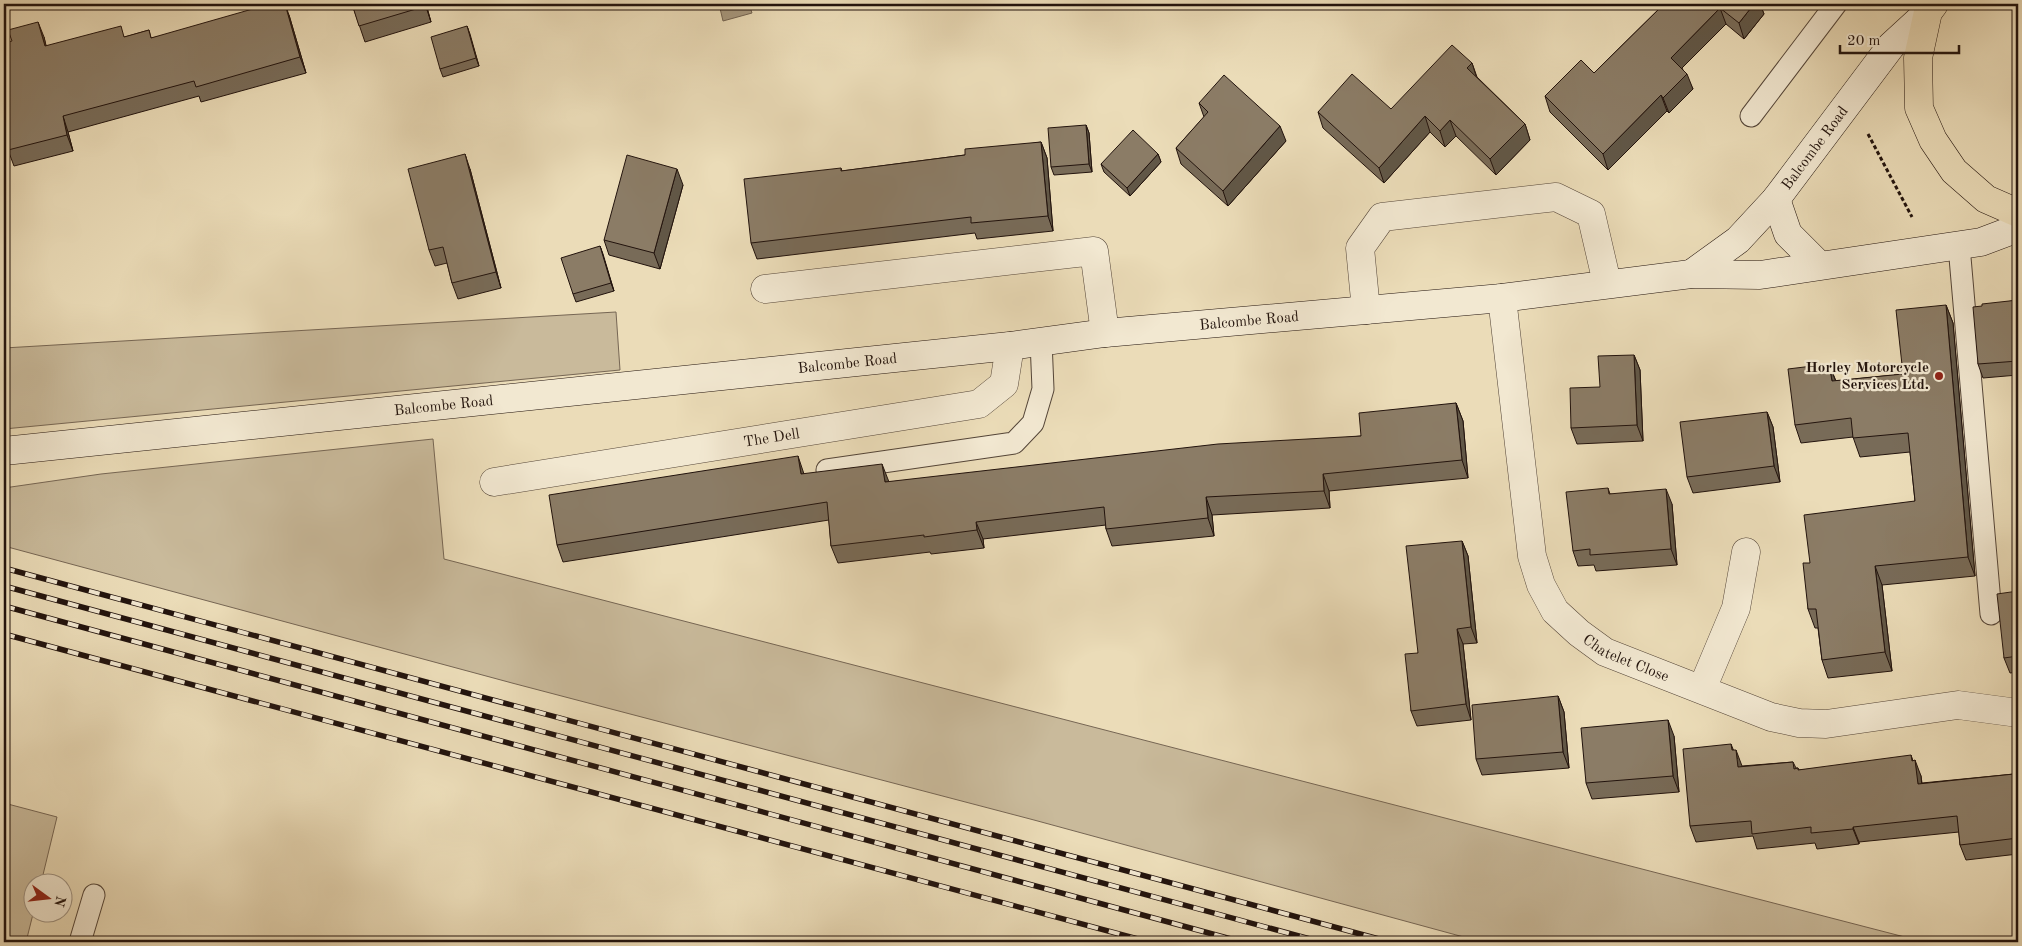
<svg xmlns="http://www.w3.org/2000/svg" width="2022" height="946" font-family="'Old Standard TT',serif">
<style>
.green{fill:#c9ba9b;stroke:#766654}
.water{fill:#a7987e;stroke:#726351}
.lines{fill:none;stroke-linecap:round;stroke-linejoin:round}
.lane-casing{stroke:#544538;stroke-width:23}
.street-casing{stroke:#544538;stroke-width:29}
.secondary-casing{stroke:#22130d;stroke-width:29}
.primary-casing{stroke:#22130d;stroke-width:29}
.path{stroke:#22130d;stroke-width:3;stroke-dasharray:4 2.5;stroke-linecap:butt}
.lane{stroke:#f2e8d1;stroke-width:21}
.street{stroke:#f2e8d1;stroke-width:28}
.secondary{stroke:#f2e8d1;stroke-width:28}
.primary{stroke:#ebdcb8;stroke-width:28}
.rail-casing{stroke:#22130d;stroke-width:5.5}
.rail{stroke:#f2e8d1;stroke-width:4;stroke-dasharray:11;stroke-linecap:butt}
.wall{fill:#786b58;stroke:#22130d}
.shaded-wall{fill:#615747;stroke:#22130d}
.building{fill:#8b7c66;stroke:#22130d}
.poi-dot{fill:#8f2418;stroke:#f2e8d1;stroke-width:2}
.labels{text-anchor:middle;stroke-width:4.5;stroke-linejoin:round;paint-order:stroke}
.street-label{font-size:15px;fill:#22130d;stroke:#f2e8d1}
.poi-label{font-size:15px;font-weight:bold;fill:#22130d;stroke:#f2e8d1;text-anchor:end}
</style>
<rect width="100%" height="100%" fill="#ebdcb8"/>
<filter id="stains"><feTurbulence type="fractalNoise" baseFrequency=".004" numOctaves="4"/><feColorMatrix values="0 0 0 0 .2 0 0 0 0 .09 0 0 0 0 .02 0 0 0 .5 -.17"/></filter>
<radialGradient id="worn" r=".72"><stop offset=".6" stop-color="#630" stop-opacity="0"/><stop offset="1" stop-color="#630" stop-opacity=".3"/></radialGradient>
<!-- green -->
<g class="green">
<polygon points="616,312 620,370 4,429 4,348"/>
<polygon points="433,439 444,559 1924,942 1482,942 1034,820 512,683 4,546 4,488 101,474"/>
<polygon points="4,803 57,817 41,883 32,884 33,914 26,942 4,942"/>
</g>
<!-- water -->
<polygon class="water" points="719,4 749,4 752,13 723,21"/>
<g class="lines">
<!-- lane casing -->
<g class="lane-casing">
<g id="lane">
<polyline points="1751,116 1836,4"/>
<polyline points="1959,246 1991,614"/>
<polyline points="827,470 1014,443 1033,423 1043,389 1041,341"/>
<polyline points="80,942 94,895"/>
</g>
</g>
<!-- street casing -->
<g class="street-casing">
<g id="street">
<polyline points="765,289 1094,251 1105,333"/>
<path id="s1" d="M 1502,298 L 1532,556 L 1541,585 L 1555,611 L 1579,633 L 1605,652 L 1771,717 L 1799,723 L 1826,724 L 1958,705 L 2018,713"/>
<polyline points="1366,310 1360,248 1382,217 1556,197 1591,214 1607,283"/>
<path id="s2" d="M 494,482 L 979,404 L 1004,384 L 1010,346"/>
<polyline points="1702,689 1736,608 1746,552"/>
</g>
</g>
<!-- secondary casing -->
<g class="secondary-casing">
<g id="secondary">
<polyline points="1776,199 1788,234 1819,265"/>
<path id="s3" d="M 1691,274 L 1738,240 L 1776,199 L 1891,46 L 1928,12"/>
<path id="s4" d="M 4,451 L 1010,346 L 1105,333 L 1502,298 L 1691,274 L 1760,275 L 1981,242 L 2018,228"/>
</g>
</g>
<!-- primary casing -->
<g class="primary-casing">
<polyline id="primary" points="1934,4 1928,12 1918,58 1919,108 1933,140 1954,171 1986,199 2018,213"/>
</g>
<!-- path -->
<polyline class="path" points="1868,134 1912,217"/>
<!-- lane -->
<use href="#lane" class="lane"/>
<!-- street -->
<use href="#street" class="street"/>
<!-- secondary -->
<use href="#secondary" class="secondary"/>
<!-- primary -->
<use href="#primary" class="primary"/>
<!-- rail casing -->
<g class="rail-casing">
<g id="rail">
<polyline points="4,568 1390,942"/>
<polyline points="4,586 1321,942"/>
<polyline points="4,606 1242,942"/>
<polyline points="4,634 1149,942"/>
</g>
</g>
<!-- rail -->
<use href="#rail" class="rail"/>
</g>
<!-- wall -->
<g class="wall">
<polygon points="352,4 426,4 431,22 365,42"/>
<polygon points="1664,4 1760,4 1764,14 1744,39 1726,24 1682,68 1693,89 1669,113 1667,111 1608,170 1550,112 1545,96 1594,73"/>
<polygon points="289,15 306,73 201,102 199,96 68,132 73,151 14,166 8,150 44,37 46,46 125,37 149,30 151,38"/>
<polygon points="467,26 479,66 443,77 440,69"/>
<polygon points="1472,63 1477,77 1525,124 1530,140 1496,175 1456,136 1445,147 1430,132 1384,183 1323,128 1318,112 1391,109"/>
<polygon points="1199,103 1286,141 1228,206 1181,164 1176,148 1204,117"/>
<polygon points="1086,125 1089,133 1092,172 1054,175 1051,167"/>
<polygon points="1041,142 1047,158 1053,231 977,239 975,233 757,259 751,243 841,168 842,171 965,155"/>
<polygon points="1158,154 1161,162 1130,196 1104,172 1101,164"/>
<polygon points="470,169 501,288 458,299 452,283 447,263 435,266 429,250"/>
<polygon points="683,185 660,269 609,255 604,240"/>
<polygon points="600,246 614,291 576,302 573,294"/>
<polygon points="2018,300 2018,375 1983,378 1978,364 1982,306"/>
<polygon points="1946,305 1953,323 1975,576 1882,585 1892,671 1828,678 1822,660 1818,628 1815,628 1808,609 1810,563 1915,501 1910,452 1860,457 1853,437 1801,443 1795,425 1829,364 1836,381 1903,374"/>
<polygon points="1634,355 1640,370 1643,441 1577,444 1571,428 1600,387"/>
<polygon points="1456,403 1463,421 1468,478 1329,491 1330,508 1212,515 1214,536 1112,546 1106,529 1106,525 983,539 984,548 931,554 930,552 838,563 831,546 829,520 563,562 557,545 804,474 889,482 1361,436"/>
<polygon points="1767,412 1773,427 1780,482 1693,493 1687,477"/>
<polygon points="1608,488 1610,494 1672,504 1677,565 1596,571 1594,565 1578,566 1573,551"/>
<polygon points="1462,541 1468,556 1477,643 1463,644 1471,720 1417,726 1411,711 1418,653"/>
<polygon points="2018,591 2018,672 2010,673 2004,658"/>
<polygon points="1558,696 1564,712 1569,768 1482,775 1476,759"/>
<polygon points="1674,736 1679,792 1592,799 1586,783"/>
<polygon points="1913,761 1921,776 1922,783 2014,774 2016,781 2018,781 2018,854 1966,860 1960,845 1959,832 1859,842 1859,844 1817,849 1815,843 1757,849 1753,836 1696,842 1690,826 1742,766 1793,762 1796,768 1798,768 1799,770"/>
</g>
<!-- shaded-wall -->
<g class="shaded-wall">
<polygon points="285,4 289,15 306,73 300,57"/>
<polygon points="425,4 426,4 431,22"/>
<polygon points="1754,4 1760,4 1764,14 1744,39 1739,23"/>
<polygon points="1720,8 1726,24 1677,73 1671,58"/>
<polygon points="38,22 44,37 50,62 45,46"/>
<polygon points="467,26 470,34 479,66 476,58"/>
<polygon points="1472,63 1477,79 1467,68"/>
<polygon points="1687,74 1693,89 1669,113 1663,98"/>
<polygon points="1661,95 1667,111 1608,170 1603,154"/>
<polygon points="63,116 68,132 73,151 67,135"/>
<polygon points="1425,116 1430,132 1384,183 1379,168"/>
<polygon points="1450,120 1456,136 1445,147 1440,131"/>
<polygon points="1525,124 1530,140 1496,175 1490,159"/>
<polygon points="1086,125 1089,133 1092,172 1089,164"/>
<polygon points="1280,126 1286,141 1228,206 1223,191"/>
<polygon points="1041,142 1047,158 1053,231 1048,216"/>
<polygon points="465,154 470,169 501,288 496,272"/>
<polygon points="1158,154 1161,162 1130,196 1127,188"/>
<polygon points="677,169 683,185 660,269 654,253"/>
<polygon points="600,246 603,254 614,291 611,283"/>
<polygon points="1946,305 1953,323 1975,576 1968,557"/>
<polygon points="1634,355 1640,370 1643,441 1637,425"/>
<polygon points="1829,364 1836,382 1832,381"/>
<polygon points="1456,403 1463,421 1468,478 1462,460"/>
<polygon points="1767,412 1773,427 1780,482 1774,466"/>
<polygon points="798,456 804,474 801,474"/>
<polygon points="882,464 889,482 885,482"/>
<polygon points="1323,474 1329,491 1330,508 1324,491"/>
<polygon points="1666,489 1672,504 1677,565 1671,549"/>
<polygon points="1206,497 1212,515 1214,536 1208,518"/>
<polygon points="976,522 983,539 984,548 977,530"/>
<polygon points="1462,541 1468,556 1477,643 1471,627"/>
<polygon points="1875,566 1882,585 1892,671 1885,652"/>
<polygon points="1457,629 1463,644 1471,720 1466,704"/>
<polygon points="1558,696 1564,712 1569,768 1563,752"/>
<polygon points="1668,720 1674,736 1679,792 1673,776"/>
<polygon points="1731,744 1737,759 1736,750 1742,766 1743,782 1732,750"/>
<polygon points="1911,755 1916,770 1915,760 1921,776 1923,799 1918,784"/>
<polygon points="1853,827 1859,842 1859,844 1853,829"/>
</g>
<!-- building -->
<g class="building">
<polygon points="270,4 285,4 300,57 196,87 194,81 63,116 67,135 8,150 4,133 4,43 12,41 8,30 38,22 45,46 121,26 124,37 149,30 151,38"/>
<polygon points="352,4 425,4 426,6 359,26"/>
<polygon points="1664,4 1754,4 1739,23 1720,8 1671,58 1687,74 1663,98 1661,95 1603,154 1545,96 1581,60 1594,73"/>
<polygon points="467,26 476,58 440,69 431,37"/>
<polygon points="1452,45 1472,63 1467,68 1525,124 1490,159 1450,120 1440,131 1425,116 1379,168 1318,112 1352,74 1391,109"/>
<polygon points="1224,75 1280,126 1223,191 1176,148 1208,112 1199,103"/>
<polygon points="1086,125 1089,164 1051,167 1048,128"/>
<polygon points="1133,130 1158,154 1127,188 1101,164"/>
<polygon points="1041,142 1048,216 971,223 971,217 751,243 744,179 841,168 841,171 965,155 965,149"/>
<polygon points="465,154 496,272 452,283 443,247 429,250 408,169"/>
<polygon points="627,155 677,169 654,253 604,240"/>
<polygon points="600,246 611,283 573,294 561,258"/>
<polygon points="2018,300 2018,361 1978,364 1973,307 1982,306 1982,304"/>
<polygon points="1946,305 1968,557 1875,566 1885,652 1822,660 1816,609 1808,609 1803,563 1810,563 1804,515 1915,501 1908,433 1853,438 1851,418 1795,425 1788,369 1829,364 1832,381 1903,374 1896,310"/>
<polygon points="1634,355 1637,425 1571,428 1570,388 1600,387 1598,356"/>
<polygon points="1456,403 1462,460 1323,474 1324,491 1206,497 1208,518 1106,529 1104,507 976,522 977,530 924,537 924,535 831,546 827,502 557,545 549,495 798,456 801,474 882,464 885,482 1218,444 1361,436 1359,413"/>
<polygon points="1767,412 1774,466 1687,477 1680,422"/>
<polygon points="1608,488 1609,494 1666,489 1671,549 1590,555 1590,549 1573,551 1566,492"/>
<polygon points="1462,541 1471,627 1457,629 1466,704 1411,711 1405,654 1418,653 1406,546"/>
<polygon points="2018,591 2018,656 2004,658 1997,594"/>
<polygon points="1558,696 1563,752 1476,759 1472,705"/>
<polygon points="1668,720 1673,776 1586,783 1581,728"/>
<polygon points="1731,744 1732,750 1736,750 1738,767 1793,762 1794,769 1798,768 1798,770 1911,755 1912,761 1915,760 1918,784 2014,774 2014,782 2018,781 2018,838 1960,845 1957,816 1853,827 1853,829 1811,833 1811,827 1752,834 1751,821 1690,826 1683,749"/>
</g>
<!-- markers -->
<circle class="poi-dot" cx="1939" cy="376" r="5"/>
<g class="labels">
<!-- street labels -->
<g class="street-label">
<text dy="5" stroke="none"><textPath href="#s3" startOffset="178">Balcombe Road</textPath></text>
<text dy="5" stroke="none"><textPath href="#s4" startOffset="1252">Balcombe Road</textPath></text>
<text dy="5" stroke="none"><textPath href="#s4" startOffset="848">Balcombe Road</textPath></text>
<text dy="5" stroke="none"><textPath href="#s4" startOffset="442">Balcombe Road</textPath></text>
<text dy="5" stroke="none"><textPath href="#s2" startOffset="281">The Dell</textPath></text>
<text dy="5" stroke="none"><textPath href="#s1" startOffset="406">Chatelet Close</textPath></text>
</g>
<!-- poi labels -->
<g class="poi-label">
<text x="1929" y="372">Horley Motorcycle<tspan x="1929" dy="17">Services Ltd.</tspan></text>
</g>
</g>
<!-- margin -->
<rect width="2022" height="946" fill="none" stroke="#ebdcb8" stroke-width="20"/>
<rect x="5" y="5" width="2012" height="936" fill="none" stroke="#22130d" stroke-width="2.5"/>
<rect x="10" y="10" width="2002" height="926" fill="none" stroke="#22130d"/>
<!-- north arrow -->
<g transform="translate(48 898) rotate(105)"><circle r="24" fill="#f2e8d1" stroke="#9f9383"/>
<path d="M0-4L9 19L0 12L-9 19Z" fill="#8f2418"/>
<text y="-8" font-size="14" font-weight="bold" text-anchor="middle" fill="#22130d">N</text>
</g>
<!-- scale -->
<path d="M1840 45v8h119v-8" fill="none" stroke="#22130d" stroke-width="2.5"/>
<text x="1847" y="45" font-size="15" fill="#22130d" stroke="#f2e8d1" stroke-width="4" paint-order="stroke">20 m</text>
<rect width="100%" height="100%" filter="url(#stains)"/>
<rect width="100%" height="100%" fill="url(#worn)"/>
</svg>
